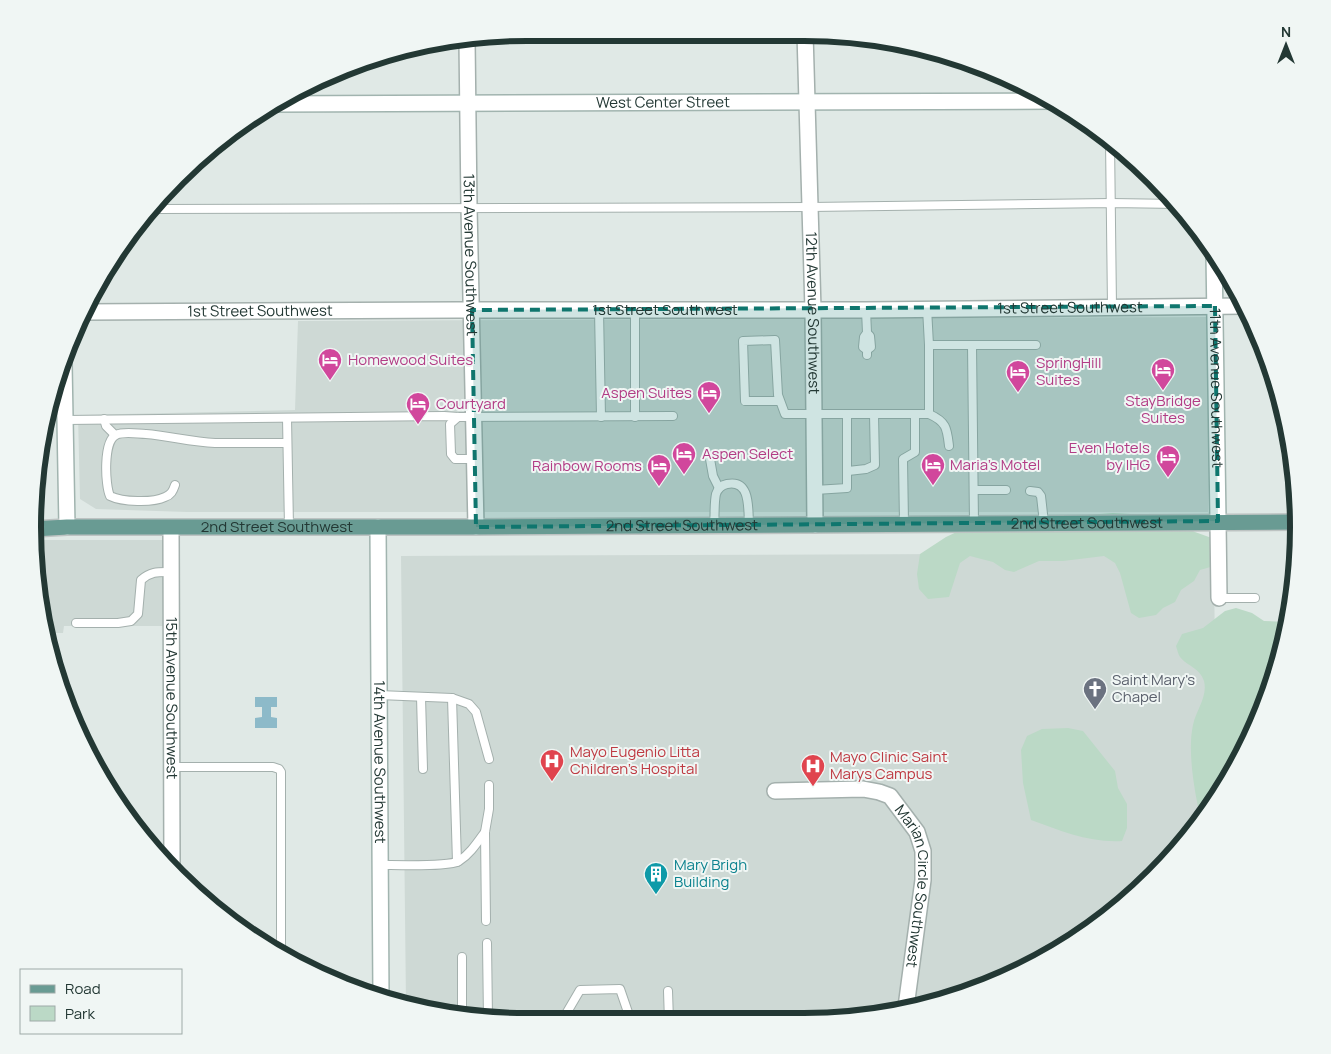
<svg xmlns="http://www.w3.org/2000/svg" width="1331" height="1054" font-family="Manrope,sans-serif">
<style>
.built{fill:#ced9d5}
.green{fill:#bbd9c6}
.water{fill:#8dbac9}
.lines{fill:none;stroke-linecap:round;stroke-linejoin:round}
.lane-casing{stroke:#a4b0ad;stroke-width:10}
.street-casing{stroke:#a4b0ad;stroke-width:18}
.secondary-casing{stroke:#a1b4af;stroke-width:18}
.primary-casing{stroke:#bdc3c2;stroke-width:18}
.lane{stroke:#fff;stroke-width:8}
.street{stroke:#fff;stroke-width:15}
.secondary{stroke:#fff;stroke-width:15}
.primary{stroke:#699b93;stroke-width:15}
.marked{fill:#0f766e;fill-opacity:0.2;stroke:#0f766e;stroke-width:4;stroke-dasharray:10 6;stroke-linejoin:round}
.labels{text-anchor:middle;stroke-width:4;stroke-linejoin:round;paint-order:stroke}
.street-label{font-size:15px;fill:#233834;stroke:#f0f6f4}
.hotel-label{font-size:15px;fill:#b23c85;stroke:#f0f6f4;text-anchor:start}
.worship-label{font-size:15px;fill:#5b616d;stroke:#f0f6f4;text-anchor:start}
.health-label{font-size:15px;fill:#be3a42;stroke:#f0f6f4;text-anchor:start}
.culture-label{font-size:15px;fill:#0d838f;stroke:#f0f6f4;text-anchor:start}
.rim{fill:none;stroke:#233834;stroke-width:6}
</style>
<rect width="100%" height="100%" fill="#e0e9e6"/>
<!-- built -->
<g class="built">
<polygon points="1209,317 1210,332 1208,512 187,512 96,509 80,499 78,415 295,410 298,321"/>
<polygon points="47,418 47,483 42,500 36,498"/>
<polygon points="34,540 166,540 166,626 64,626 63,633 46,633"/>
<polygon points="1214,553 1215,671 1275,671 1247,746 1196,828 1130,899 1051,955 963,995 837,1020 527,1021 431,1012 406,1004 401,556"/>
</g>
<!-- green -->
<g class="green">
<path d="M 1113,513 L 1147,515 L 1181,525 L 1195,532 L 1220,541 L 1226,551 C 1222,566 1213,566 1200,570 L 1194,581 L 1181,590 L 1175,602 L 1163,608 L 1156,615 L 1139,618 L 1131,613 L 1120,573 L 1115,563 L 1104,556 L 1063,561 L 1039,561 L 1014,572 L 1005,570 L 993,562 L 970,556 L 960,563 L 949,597 L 928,599 L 919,589 L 917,574 L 920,554 L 946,537 L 965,528 L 1006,515 L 1075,516 Z"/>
<path d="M 1236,608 L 1252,613 L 1264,621 L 1287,622 L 1282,655 L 1262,707 L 1256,710 L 1247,722 L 1247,746 L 1201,821 C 1195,794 1187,752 1193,725 C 1196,710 1208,697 1204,681 C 1200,668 1187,666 1180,657 C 1178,654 1177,649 1176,646 L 1182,634 L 1203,628 L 1225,611 Z"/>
<path d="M 1068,728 L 1083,731 L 1115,771 L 1118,788 L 1127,804 L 1127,828 L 1122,841 C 1090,843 1061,831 1031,820 L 1023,783 L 1021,750 L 1027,736 L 1042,729 Z"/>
</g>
<!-- water -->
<polygon class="water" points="255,697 277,697 277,707 271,707 271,717 277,718 277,728 255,728 255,718 262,717 262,707 255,707"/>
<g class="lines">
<!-- lane casing -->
<g class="lane-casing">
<g id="lane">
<polyline points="1110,140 1112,307"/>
<polyline points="153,209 810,207 1111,203 1178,204"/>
<polyline points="927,308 929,345"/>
<polyline points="599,310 601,417"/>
<polyline points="866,310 867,333 864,337 863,347 867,350 867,355"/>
<polyline points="972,345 974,523"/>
<polyline points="867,350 871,347 870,336 867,333"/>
<polyline points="779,401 745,401 743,341 775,340 778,395 785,414 929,414 929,345 1036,345"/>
<path d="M 929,414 C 947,422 947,429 949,446"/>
<polyline points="458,417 450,424 451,454 455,459 474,459"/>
<polyline points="635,417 635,310"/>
<polyline points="287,418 289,527"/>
<polyline points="104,419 106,426 115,435"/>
<polyline points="65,420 444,416 458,417 673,416"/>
<polyline points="710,459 713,476 719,488"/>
<polyline points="848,471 866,469 875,465 874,414"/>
<path d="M 175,485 C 173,491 171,495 165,497 C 153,503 122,502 110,496 C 105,485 103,441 116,435 C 124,431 138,434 146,434 C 169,436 192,442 215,443 C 239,443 263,443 287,443"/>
<polyline points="815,490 847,488 847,414"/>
<polyline points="974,490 1006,490"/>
<polyline points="1030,491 1038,492 1041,496 1044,523"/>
<polyline points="904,523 903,459 915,452 915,414"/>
<path d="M 714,525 C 715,515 714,503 716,494 C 718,488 722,485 727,484 C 751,479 748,509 749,525"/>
<polyline points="1219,598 1255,598"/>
<path d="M 76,623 L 118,623 L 131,621 L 138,614 L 141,580 C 151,571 159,572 171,572"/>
<polyline points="379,695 452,698 469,704 476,712 489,759"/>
<polyline points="421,697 423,769"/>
<polyline points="452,698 457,862"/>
<polyline points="171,767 273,767 279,769 281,772 281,951"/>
<path d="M 380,865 C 396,865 448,867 459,861 C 470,854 477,843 485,832"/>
<polyline points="486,921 485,832 489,809 489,785"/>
<polyline points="487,943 488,1018"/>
<polyline points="462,957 462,1015"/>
<polyline points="668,991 669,1021"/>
<polyline points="563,1019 580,990 620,989 631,1021"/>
<polyline points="515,1020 563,1019 572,1021"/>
</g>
</g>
<!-- street casing -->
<g class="street-casing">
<g id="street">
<path id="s1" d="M 805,33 L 813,310 L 815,525"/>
<path id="s2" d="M 467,40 L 469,207 L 476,527"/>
<path id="s3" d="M 85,312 L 457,310 L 866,310 L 1244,306"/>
<polyline points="1218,521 1219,598"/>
<path id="s4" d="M 171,528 L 172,869"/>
<path id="s5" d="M 775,791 L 863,789 L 879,792 L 890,796 L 917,832 L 923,851 L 923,880 L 906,1007"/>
</g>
</g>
<!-- secondary casing -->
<g class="secondary-casing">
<g id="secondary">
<path id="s6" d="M 272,104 L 1054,101"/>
<path id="s7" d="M 1214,254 L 1218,521"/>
<polyline points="64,364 67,527"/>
<path id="s8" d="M 378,527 L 381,997"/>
</g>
</g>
<!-- primary casing -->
<g class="primary-casing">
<g id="primary">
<path id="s9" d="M 33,529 L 67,527 L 476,527 L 1296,522"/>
</g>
</g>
<!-- lane -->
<use href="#lane" class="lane"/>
<!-- street -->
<use href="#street" class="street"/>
<!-- secondary -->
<use href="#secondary" class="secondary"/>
<!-- primary -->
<use href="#primary" class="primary"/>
</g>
<!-- marked area -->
<path class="marked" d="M 1215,306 L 1218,521 L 476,527 L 472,310 Z"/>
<!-- icons -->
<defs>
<g id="hotel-pin" transform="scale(1.25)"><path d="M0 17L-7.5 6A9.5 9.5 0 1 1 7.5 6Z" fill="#d1479c" stroke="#f0f6f4"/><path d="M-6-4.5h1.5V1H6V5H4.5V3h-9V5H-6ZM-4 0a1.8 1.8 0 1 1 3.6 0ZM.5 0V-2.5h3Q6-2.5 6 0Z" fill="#fff"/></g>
<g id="church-pin" transform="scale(1.25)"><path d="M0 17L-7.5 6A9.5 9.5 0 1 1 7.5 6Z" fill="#6b7280" stroke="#f0f6f4"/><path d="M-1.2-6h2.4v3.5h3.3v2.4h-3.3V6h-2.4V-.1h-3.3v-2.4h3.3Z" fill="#fff"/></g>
<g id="hospital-pin" transform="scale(1.25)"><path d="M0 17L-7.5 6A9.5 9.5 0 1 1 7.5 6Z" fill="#e0444e" stroke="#f0f6f4"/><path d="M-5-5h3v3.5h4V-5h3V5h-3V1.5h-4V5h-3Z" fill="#fff"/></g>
<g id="building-pin" transform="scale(1.25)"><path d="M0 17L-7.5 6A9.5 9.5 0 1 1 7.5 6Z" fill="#0f9aa8" stroke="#f0f6f4"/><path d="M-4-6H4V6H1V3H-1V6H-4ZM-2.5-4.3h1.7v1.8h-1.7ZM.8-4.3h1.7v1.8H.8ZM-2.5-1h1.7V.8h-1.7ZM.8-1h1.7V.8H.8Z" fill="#fff"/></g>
</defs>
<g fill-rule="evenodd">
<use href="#hotel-pin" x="330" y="360"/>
<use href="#hotel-pin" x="1163" y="370"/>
<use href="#hotel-pin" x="1018" y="372"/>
<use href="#hotel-pin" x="709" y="393"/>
<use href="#hotel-pin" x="418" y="404"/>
<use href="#hotel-pin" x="684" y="454"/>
<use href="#hotel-pin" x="1168" y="457"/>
<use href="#hotel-pin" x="933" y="465"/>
<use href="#hotel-pin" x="659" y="466"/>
<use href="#church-pin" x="1095" y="689"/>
<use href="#hospital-pin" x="552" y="761"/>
<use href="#hospital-pin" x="813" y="766"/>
<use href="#building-pin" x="656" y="874"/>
</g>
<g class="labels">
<!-- street labels -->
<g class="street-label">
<text dy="5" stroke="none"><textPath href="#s6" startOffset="391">West Center Street</textPath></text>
<text dy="5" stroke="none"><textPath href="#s2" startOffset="215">13th Avenue Southwest</textPath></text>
<text dy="5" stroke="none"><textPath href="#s3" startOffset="985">1st Street Southwest</textPath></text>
<text dy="5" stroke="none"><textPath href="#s3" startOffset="580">1st Street Southwest</textPath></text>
<text dy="5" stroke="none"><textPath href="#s3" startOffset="175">1st Street Southwest</textPath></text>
<text dy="5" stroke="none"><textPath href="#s1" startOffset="280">12th Avenue Southwest</textPath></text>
<text dy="5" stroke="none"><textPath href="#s7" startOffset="134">11th Avenue Southwest</textPath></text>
<text dy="5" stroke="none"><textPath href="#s9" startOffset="1054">2nd Street Southwest</textPath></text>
<text dy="5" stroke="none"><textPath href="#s9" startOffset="649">2nd Street Southwest</textPath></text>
<text dy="5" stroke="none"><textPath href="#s9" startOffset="244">2nd Street Southwest</textPath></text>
<text dy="5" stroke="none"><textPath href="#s4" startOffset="170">15th Avenue Southwest</textPath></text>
<text dy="5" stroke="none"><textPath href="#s8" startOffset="235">14th Avenue Southwest</textPath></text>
<text dy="5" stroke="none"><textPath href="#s5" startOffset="214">Marian Circle Southwest</textPath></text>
</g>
<!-- hotel labels -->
<g class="hotel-label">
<text x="348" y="365">Homewood Suites</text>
<text x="1036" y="368">SpringHill<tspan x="1036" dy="17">Suites</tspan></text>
<text x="692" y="398" text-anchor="end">Aspen Suites</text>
<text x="1163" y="406" text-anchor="middle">StayBridge<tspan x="1163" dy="17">Suites</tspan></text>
<text x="436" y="409">Courtyard</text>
<text x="1150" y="453" text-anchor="end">Even Hotels<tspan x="1150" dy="17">by IHG</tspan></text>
<text x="702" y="459">Aspen Select</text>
<text x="950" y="470">Maria's Motel</text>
<text x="642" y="471" text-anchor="end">Rainbow Rooms</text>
</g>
<!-- worship labels -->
<g class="worship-label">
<text x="1112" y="685">Saint Mary's<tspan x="1112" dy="17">Chapel</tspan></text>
</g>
<!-- health labels -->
<g class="health-label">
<text x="570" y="757">Mayo Eugenio Litta<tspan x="570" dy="17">Children's Hospital</tspan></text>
<text x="830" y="762">Mayo Clinic Saint<tspan x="830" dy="17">Marys Campus</tspan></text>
</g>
<!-- culture labels -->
<g class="culture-label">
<text x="674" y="870">Mary Brigh<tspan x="674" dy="17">Building</tspan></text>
</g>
</g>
<!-- crop -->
<path d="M0 0H1331V1054H0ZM527 41H804A486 486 0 0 1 1290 527V527A486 486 0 0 1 804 1013H527A486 486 0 0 1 41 527V527A486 486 0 0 1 527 41Z" fill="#f0f6f4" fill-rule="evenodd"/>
<path class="rim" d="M527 41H804A486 486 0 0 1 1290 527V527A486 486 0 0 1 804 1013H527A486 486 0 0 1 41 527V527A486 486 0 0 1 527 41Z"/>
<!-- legend -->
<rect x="20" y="969" width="162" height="65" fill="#f0f6f4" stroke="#9eaaa7"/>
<rect x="30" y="985" width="25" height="8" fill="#699b93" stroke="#9eaaa7"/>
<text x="65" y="994" font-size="15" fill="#233834">Road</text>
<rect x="30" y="1006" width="25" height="15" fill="#bbd9c6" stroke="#9eaaa7"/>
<text x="65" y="1019" font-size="15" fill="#233834">Park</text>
<!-- north arrow -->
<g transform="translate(1286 45)" stroke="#f0f6f4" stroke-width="4" paint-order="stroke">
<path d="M0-4L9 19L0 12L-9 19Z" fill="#233834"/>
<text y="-8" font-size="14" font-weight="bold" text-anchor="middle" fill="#233834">N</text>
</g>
</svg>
